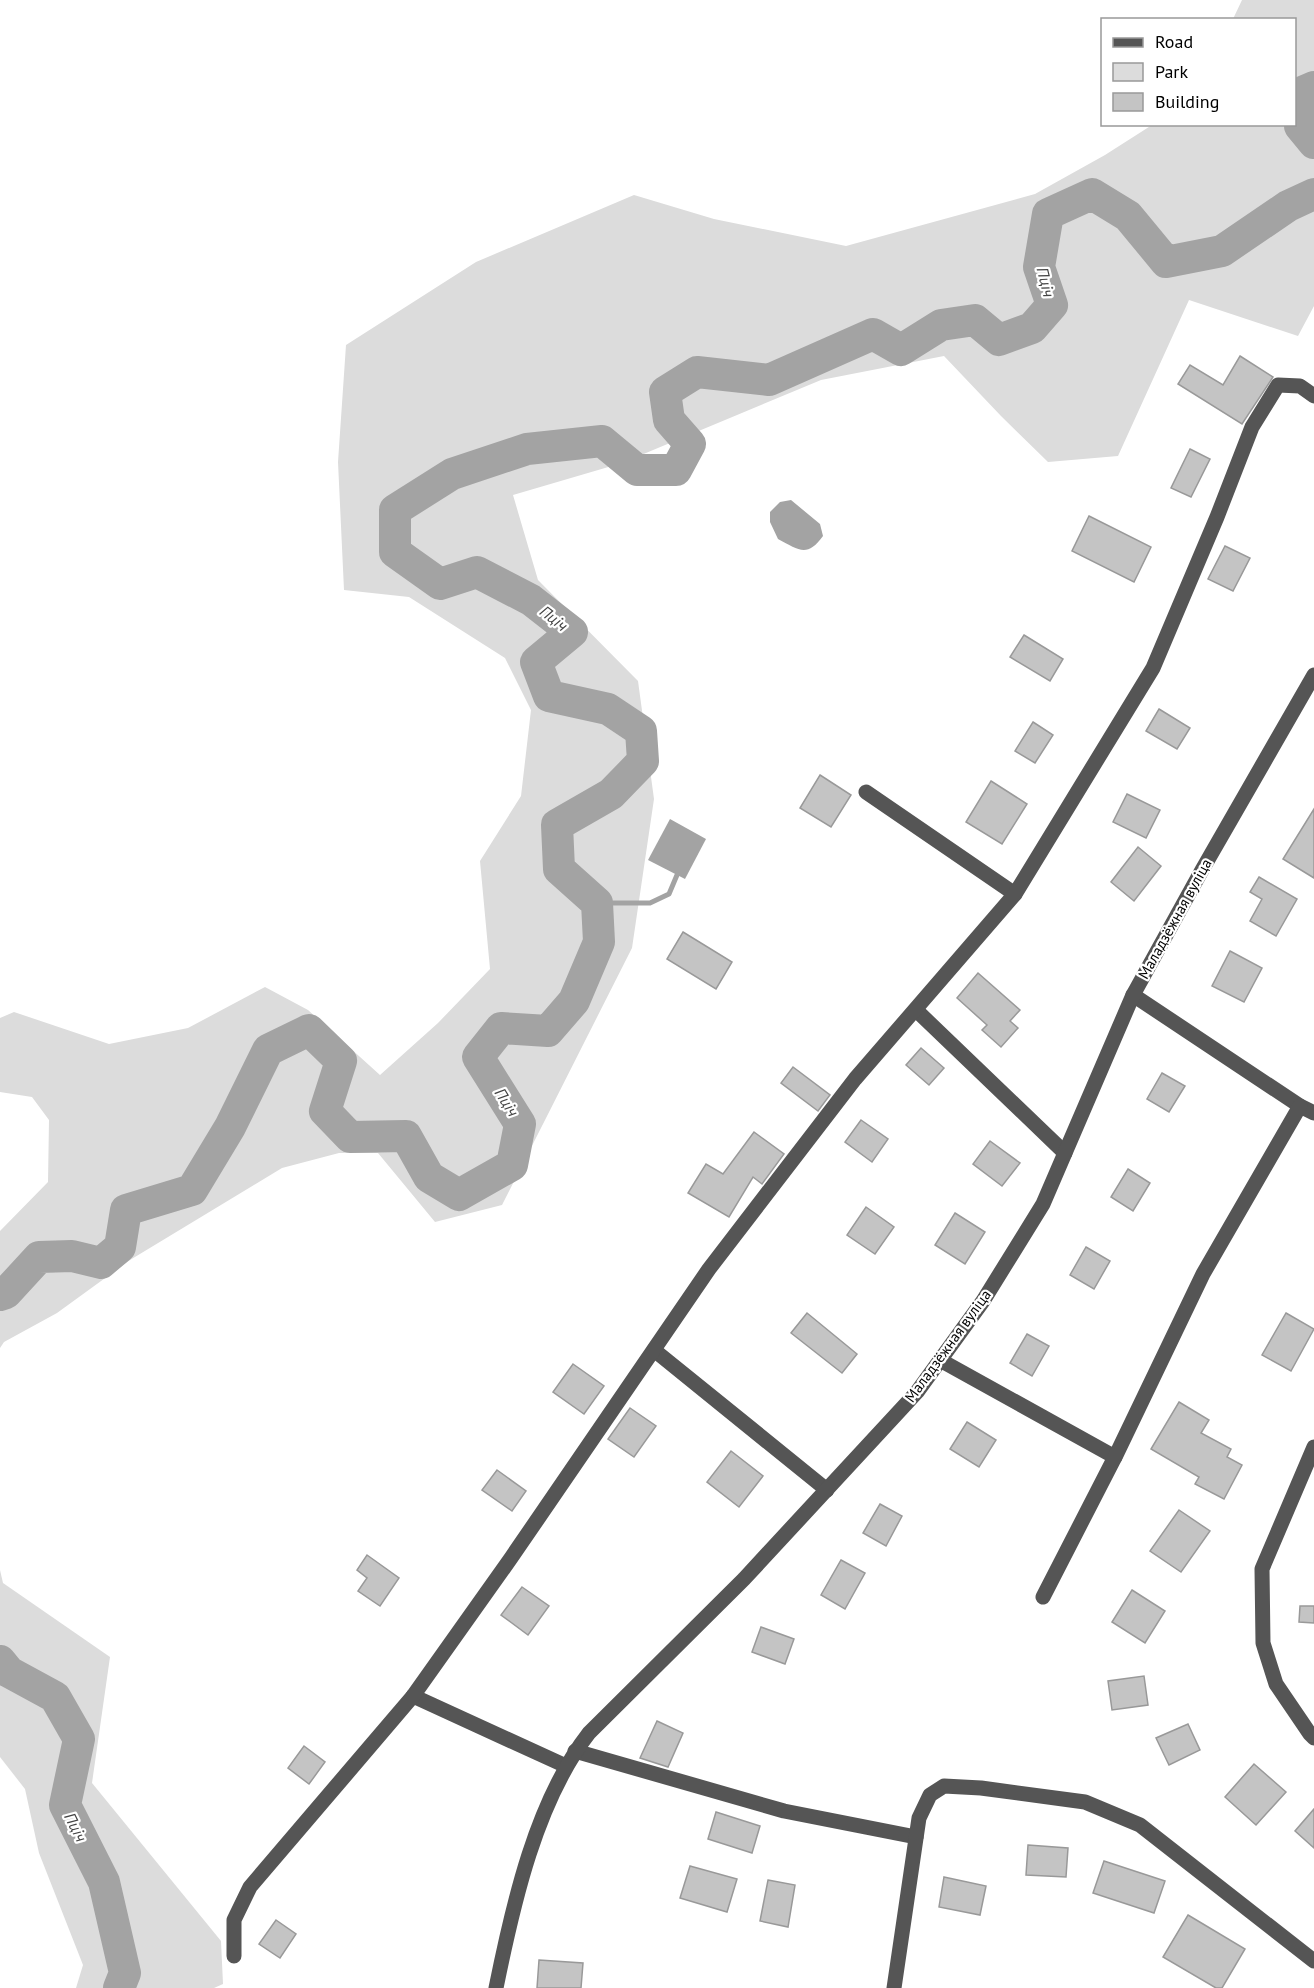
<svg xmlns="http://www.w3.org/2000/svg" width="1314" height="1988" font-family="'PT Sans',sans-serif">
<style>
.green{fill:#dcdcdc}
.water{fill:#a3a3a3}
.lines{fill:none;stroke-linecap:round;stroke-linejoin:round}
.stream{stroke:#a3a3a3;stroke-width:5}
.river{stroke:#a3a3a3;stroke-width:32}
.building{fill:#c4c4c4;stroke:#999;stroke-width:1.5}
.minor{stroke:#555;stroke-width:15}
.labels{text-anchor:middle;stroke-width:4.5;stroke-linejoin:round;paint-order:stroke}
.street-label{font-size:15px;fill:#000;stroke:#fff}
.water-label{font-size:16px;font-style:italic;fill:#444;stroke:#fff}
</style>
<rect width="100%" height="100%" fill="#fff"/>
<!-- green -->
<g class="green">
<polygon points="1242,0 1314,0 1314,306 1298,336 1189,300 1118,456 1048,462 1001,416 944,356 821,380 622,463 513,495 538,580 638,681 654,799 632,948 502,1205 435,1222 378,1153 339,1153 282,1168 130,1260 57,1313 4,1342 0,1348 0,1231 48,1182 49,1120 32,1097 0,1092 0,1018 14,1012 109,1044 188,1028 265,987 308,1010 380,1075 438,1023 490,969 480,861 521,796 531,710 505,658 409,597 344,590 338,462 346,345 476,262 634,195 714,219 846,246 1035,194 1105,155 1152,125 1294,124 1294,20 1233,19"/>
<polygon points="0,1570 3,1583 110,1657 92,1783 221,1941 223,1984 214,1988 76,1988 83,1965 39,1853 25,1789 0,1757"/>
</g>
<!-- water -->
<g class="water">
<path d="M 791,500 L 820,524 L 823,536 C 807,558 799,550 778,539 L 770,522 L 770,512 L 780,502 Z"/>
<polygon points="670,819 706,839 685,879 648,860"/>
</g>
<g class="lines">
<!-- stream -->
<polyline class="stream" points="597,903 650,903 669,894 677,875"/>
<!-- river -->
<g class="river">
<polyline points="1314,87 1300,93 1300,126 1314,143"/>
<polyline points="0,1295 6,1293 39,1257 72,1256 101,1263 120,1247 126,1210 192,1190 230,1127 268,1050 309,1030 341,1061 325,1111 350,1137 406,1136 429,1177 459,1195 512,1165 520,1124 478,1057 501,1028 548,1031 574,1001 599,942 597,903 559,869 557,825 611,794 643,761 641,731 608,709 549,696 536,662 572,632 531,600 477,572 440,584 395,552 395,510 452,474 527,449 602,441 637,470 676,470 690,444 669,420 665,392 697,372 769,380 873,334 901,350 941,325 975,320 999,340 1032,328 1052,305 1039,267 1048,214 1092,194 1128,216 1166,262 1222,251 1288,206 1314,194"/>
<polyline points="0,1661 9,1672 55,1697 79,1739 65,1805 104,1882 125,1973 119,1988"/>
</g>
</g>
<!-- building -->
<g class="building">
<polygon points="1240,356 1273,377 1242,424 1178,384 1190,365 1223,385"/>
<polygon points="1190,449 1210,459 1191,497 1171,488"/>
<polygon points="1089,516 1151,547 1134,582 1072,551"/>
<polygon points="1225,546 1250,558 1233,591 1208,579"/>
<polygon points="1024,635 1063,659 1050,681 1010,657"/>
<polygon points="1159,709 1190,728 1177,749 1146,731"/>
<polygon points="1033,722 1053,735 1035,763 1015,751"/>
<polygon points="820,775 851,795 831,827 800,808"/>
<polygon points="991,781 1027,804 1002,844 966,822"/>
<polygon points="1127,794 1160,810 1146,838 1113,822"/>
<polygon points="1314,809 1314,878 1283,859"/>
<polygon points="1138,847 1161,866 1134,901 1111,882"/>
<polygon points="1259,877 1297,899 1276,936 1250,921 1262,899 1250,892"/>
<polygon points="683,932 732,962 716,989 667,959"/>
<polygon points="1230,951 1262,968 1244,1002 1212,986"/>
<polygon points="978,973 1020,1010 1010,1021 1018,1028 1001,1047 982,1030 987,1025 957,998"/>
<polygon points="921,1048 944,1068 929,1085 906,1065"/>
<polygon points="793,1067 830,1095 818,1111 781,1083"/>
<polygon points="1162,1073 1185,1086 1169,1112 1147,1099"/>
<polygon points="861,1120 888,1139 872,1162 845,1142"/>
<polygon points="754,1132 784,1154 762,1184 753,1177 729,1217 688,1193 706,1164 723,1174"/>
<polygon points="990,1141 1020,1163 1002,1186 973,1164"/>
<polygon points="1128,1169 1150,1183 1133,1211 1111,1197"/>
<polygon points="866,1207 894,1227 875,1254 847,1235"/>
<polygon points="955,1213 985,1232 965,1264 935,1245"/>
<polygon points="1086,1247 1110,1261 1094,1289 1070,1275"/>
<polygon points="807,1313 857,1354 842,1373 791,1333"/>
<polygon points="1286,1313 1314,1329 1291,1371 1262,1355"/>
<polygon points="1027,1334 1049,1346 1032,1376 1010,1363"/>
<polygon points="573,1364 604,1386 584,1414 553,1392"/>
<polygon points="1179,1402 1209,1420 1201,1433 1231,1449 1227,1457 1242,1465 1224,1499 1195,1484 1199,1477 1151,1449"/>
<polygon points="630,1408 656,1426 634,1457 608,1439"/>
<polygon points="967,1422 996,1440 979,1467 950,1449"/>
<polygon points="731,1451 763,1476 739,1507 707,1482"/>
<polygon points="497,1470 526,1491 512,1511 482,1490"/>
<polygon points="880,1504 902,1516 886,1546 863,1533"/>
<polygon points="1179,1510 1210,1531 1181,1572 1150,1551"/>
<polygon points="367,1555 399,1578 380,1606 358,1591 367,1578 357,1570"/>
<polygon points="841,1560 865,1573 845,1609 821,1595"/>
<polygon points="522,1587 549,1606 528,1635 501,1615"/>
<polygon points="1132,1590 1165,1611 1145,1643 1112,1622"/>
<polygon points="1300,1606 1314,1606 1314,1623 1299,1622"/>
<polygon points="761,1627 794,1639 785,1664 752,1652"/>
<polygon points="1144,1676 1148,1705 1112,1710 1108,1681"/>
<polygon points="657,1721 683,1733 668,1767 640,1758"/>
<polygon points="1188,1724 1200,1750 1169,1765 1156,1738"/>
<polygon points="304,1746 325,1762 309,1784 288,1768"/>
<polygon points="1254,1764 1286,1792 1256,1825 1225,1797"/>
<polygon points="1314,1809 1314,1848 1295,1831"/>
<polygon points="716,1812 760,1826 752,1853 708,1839"/>
<polygon points="1028,1845 1068,1848 1066,1877 1026,1875"/>
<polygon points="1104,1861 1165,1881 1154,1913 1093,1893"/>
<polygon points="690,1866 737,1879 727,1912 680,1898"/>
<polygon points="944,1877 986,1886 980,1915 939,1907"/>
<polygon points="768,1880 795,1885 788,1927 760,1921"/>
<polygon points="1188,1915 1245,1949 1222,1988 1216,1988 1163,1957"/>
<polygon points="276,1920 296,1934 280,1958 259,1944"/>
<polygon points="539,1960 583,1963 581,1988 537,1988"/>
</g>
<g class="lines">
<!-- minor -->
<g class="minor">
<polyline points="866,792 1015,894"/>
<polyline points="1133,995 1300,1106 1314,1113"/>
<polyline points="916,1010 1065,1153"/>
<polyline points="654,1350 827,1490"/>
<polyline points="940,1360 1115,1457"/>
<polyline points="1314,1447 1262,1569 1263,1643 1276,1684 1310,1734 1314,1738"/>
<polyline points="1043,1597 1117,1453 1203,1274 1300,1106"/>
<polyline points="413,1696 566,1766"/>
<polyline points="575,1751 784,1811 916,1837"/>
<polyline points="234,1956 234,1920 250,1887 413,1696 511,1558 709,1269 855,1079 1015,894 1153,668 1217,517 1252,427 1278,385 1300,386 1314,396"/>
<path d="M 496,1988 C 513,1904 536,1801 589,1733 L 744,1579 L 917,1392 L 983,1301 L 1043,1204 L 1133,995 L 1202,870 L 1314,675"/>
<polyline points="894,1988 919,1818 930,1795 944,1786 981,1788 1085,1802 1140,1825 1314,1961"/>
</g>
</g>
<g class="labels">
<!-- street labels -->
<g class="street-label">
<text transform="translate(1175 919) rotate(-61)" y="5">Маладзёжная вуліца</text>
<text transform="translate(948 1346) rotate(-54)" y="5">Маладзёжная вуліца</text>
</g>
<!-- water labels -->
<g class="water-label">
<text transform="translate(1046 282) rotate(76)" y="6">Пціч</text>
<text transform="translate(554 618) rotate(38)" y="6">Пціч</text>
<text transform="translate(507 1102) rotate(58)" y="6">Пціч</text>
<text transform="translate(76 1827) rotate(63)" y="6">Пціч</text>
</g>
</g>
<!-- legend -->
<rect x="1101" y="18" width="195" height="108" fill="#ffffff" stroke="#999999" stroke-width="1.5"/>
<rect x="1113" y="38" width="30" height="9" fill="#555555" stroke="#999999" stroke-width="1.5"/>
<text x="1155" y="48" font-size="18" fill="#000000">Road</text>
<rect x="1113" y="63" width="30" height="18" fill="#dcdcdc" stroke="#999999" stroke-width="1.5"/>
<text x="1155" y="78" font-size="18" fill="#000000">Park</text>
<rect x="1113" y="93" width="30" height="18" fill="#c4c4c4" stroke="#999999" stroke-width="1.5"/>
<text x="1155" y="108" font-size="18" fill="#000000">Building</text>
</svg>
